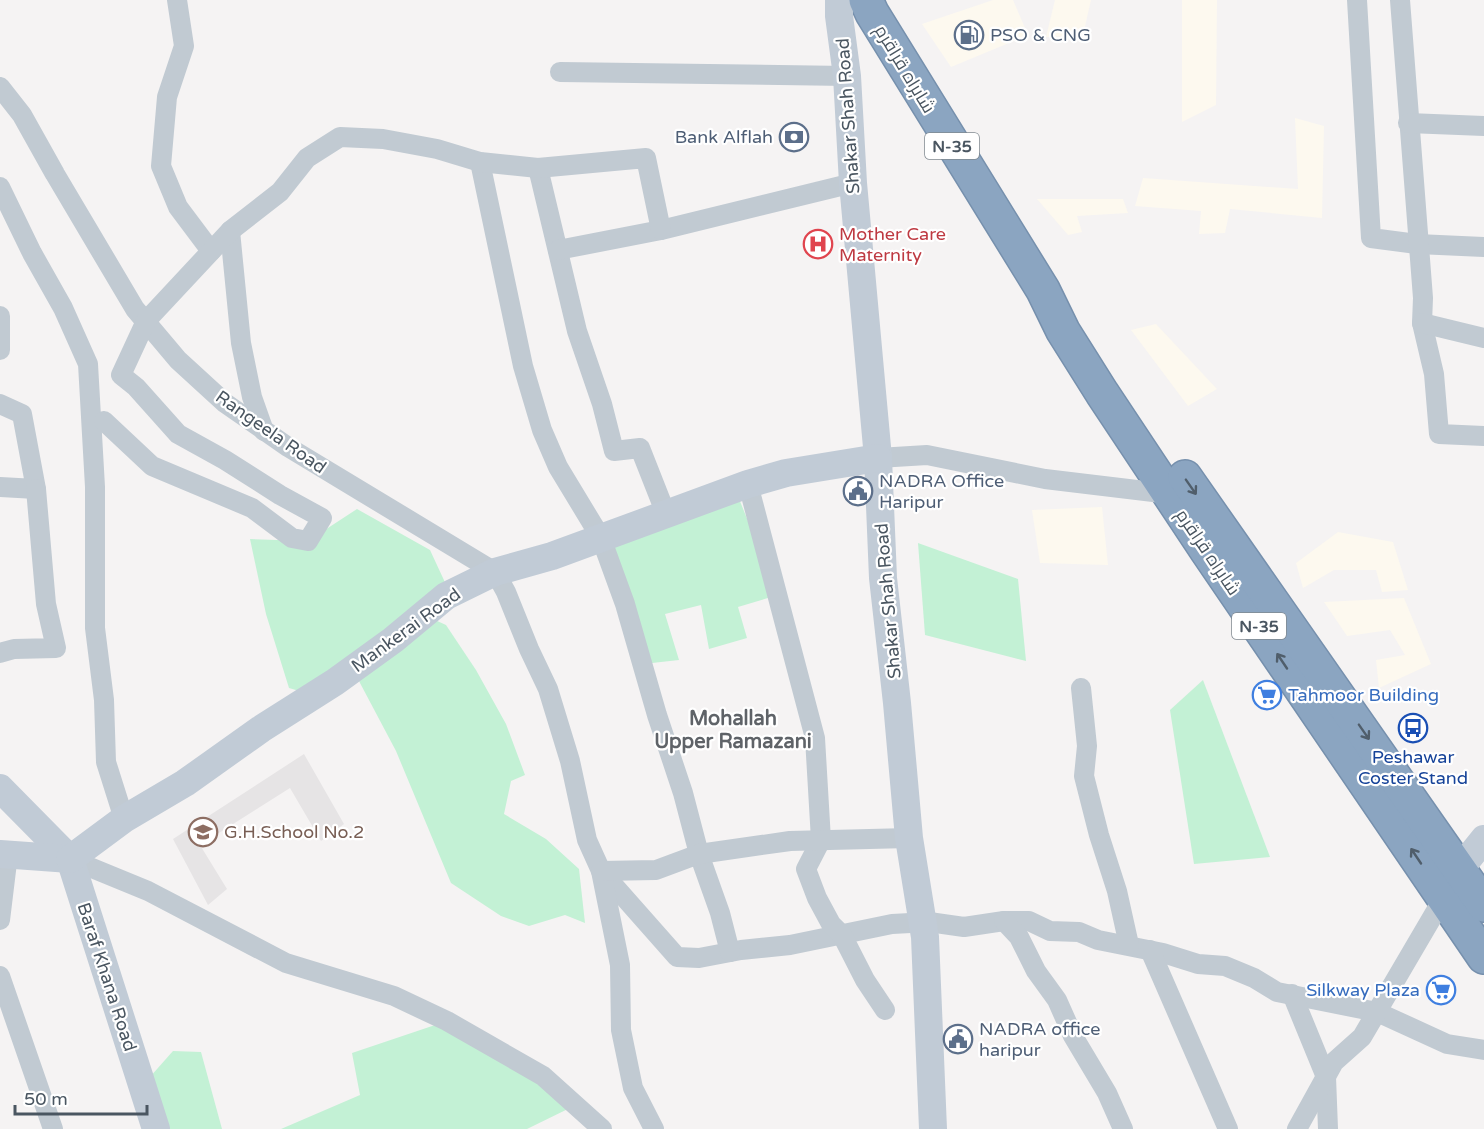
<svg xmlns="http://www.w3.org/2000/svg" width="1484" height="1129" font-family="'Varela Round',Cairo,sans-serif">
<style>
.commercial{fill:#fdf9ef}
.education{fill:#e6e4e5}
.green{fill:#c3f1d5}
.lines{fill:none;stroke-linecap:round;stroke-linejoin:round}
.highway-casing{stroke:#7690ad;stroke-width:36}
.street{stroke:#c1cad2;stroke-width:20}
.secondary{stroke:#c1cbd6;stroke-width:28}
.highway{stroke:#8ba5c1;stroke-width:33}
.oneway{stroke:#505e6b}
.labels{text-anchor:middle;stroke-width:4.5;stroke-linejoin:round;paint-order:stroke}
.shield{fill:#fff;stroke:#808990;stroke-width:1.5}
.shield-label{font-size:16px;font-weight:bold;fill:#4a5661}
.service-label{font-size:18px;fill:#4e5e75;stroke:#fff;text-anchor:start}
.street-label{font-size:18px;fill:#4a5661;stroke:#fff}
.health-label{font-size:18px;fill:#be3a42;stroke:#fff;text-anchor:start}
.shop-label{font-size:18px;fill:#366cbe;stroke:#fff;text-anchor:start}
.transit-label{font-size:18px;fill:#164399;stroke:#fff}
.education-label{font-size:18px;fill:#785e54;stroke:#fff;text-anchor:start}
.neighbourhood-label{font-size:20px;font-weight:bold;fill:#5f6368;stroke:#fff}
</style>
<rect width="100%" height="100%" fill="#f5f3f3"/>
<!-- commercial -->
<g class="commercial">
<polygon points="993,0 1013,0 1028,35 951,67 922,24"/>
<polygon points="1055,0 1091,0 1083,35 1046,37"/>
<polygon points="1182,0 1217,0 1216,105 1182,122"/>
<polygon points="1295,118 1324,126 1322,218 1230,209 1225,233 1199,234 1201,211 1135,206 1143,178 1298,189"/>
<polygon points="1037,199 1123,199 1128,213 1077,216 1082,232 1068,235"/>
<polygon points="1156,324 1217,389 1188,406 1131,330"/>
<polygon points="1102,507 1108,565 1040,563 1032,510"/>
<polygon points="1338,532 1393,542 1408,590 1382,592 1376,570 1334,570 1303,588 1296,563"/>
<polygon points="1404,598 1431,664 1379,688 1376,660 1405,655 1390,630 1347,636 1324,602"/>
</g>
<!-- education -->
<polygon class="education" points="304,754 344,824 321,841 290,788 200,845 227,889 208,905 173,839"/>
<!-- green -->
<g class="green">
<polygon points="735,489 778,595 738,607 747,638 709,649 701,605 665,614 679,660 643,664 601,538"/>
<polygon points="357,509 430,550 449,591 424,615 446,625 476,670 506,724 525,775 511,781 504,814 546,839 579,869 585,923 565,915 529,926 501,916 451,883 396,751 360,683 354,668 313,695 289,688 266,614 250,539 308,541"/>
<polygon points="918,543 1018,579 1026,661 925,635"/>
<polygon points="1203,680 1270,857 1194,864 1170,710"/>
<polygon points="447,1021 576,1105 527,1129 281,1129 360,1095 352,1053"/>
<polygon points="173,1051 201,1052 222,1129 156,1129 142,1086"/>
</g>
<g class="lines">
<!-- highway casing -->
<g class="highway-casing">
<g id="highway">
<polyline points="866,0 872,13 1043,290 1063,331 1102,393 1207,551 1484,957"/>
<polyline points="1185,477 1484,905"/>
</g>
</g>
<!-- street -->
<g class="street">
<polyline points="177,0 184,46 167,97 161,166 178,207 211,251"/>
<polyline points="1357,0 1371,238 1417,244 1484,247"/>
<polyline points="1400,0 1423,298 1422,323 1434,374 1439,434 1484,436"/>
<polyline points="560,72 847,76"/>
<polyline points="0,87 22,115 55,174 135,309 178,360 225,403 288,447 495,572 506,592 529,649 548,689 570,761 587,840 601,871 677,957 699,958 741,950 790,945 892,924 929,922 964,927 1004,921 1029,921 1050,931 1079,932 1098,940 1163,953 1198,964 1225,966 1254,978 1277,992 1377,1012 1447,1044 1484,1050"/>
<polyline points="1408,123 1484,126"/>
<polyline points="480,162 523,366 542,430 558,467 601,538 625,604 657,715 683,793 699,854 720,913 730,952"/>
<polyline points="538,168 577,331 602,404 614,451 640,448 666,514"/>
<polyline points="0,187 32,253 63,308 88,364 95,487 95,628 104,700 106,762 124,819"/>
<polyline points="230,231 241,343 252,397 264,431"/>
<polyline points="558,250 661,230 853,183"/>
<polyline points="0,316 0,350"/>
<polyline points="1422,323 1484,338"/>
<polyline points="0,404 22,414 36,489 0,487"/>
<polyline points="104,421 152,466 252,508 292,538 308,541 322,518 280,495 225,460 178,434 136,387 121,375 146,321 230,231 280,192 307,158 340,137 383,139 437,149 480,162 538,168 646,158 661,230"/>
<polyline points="878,458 927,455 1045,479 1170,494"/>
<polyline points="748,484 815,738 821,840 806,869 817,898 831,924 842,935 865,980 885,1010"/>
<polyline points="0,653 14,649 56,648 46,604 36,489"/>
<polyline points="1081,688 1087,746 1084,776 1099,835 1117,891 1129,945"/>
<polyline points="70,859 148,891 286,963 394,996 447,1021 543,1076 602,1129"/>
<polyline points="0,920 8,854"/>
<polyline points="1004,921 1019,937 1036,971 1057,1000 1073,1036 1107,1093 1123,1129"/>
<polyline points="1150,950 1228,1129"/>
<polyline points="0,976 53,1129"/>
<polyline points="1292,994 1326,1077 1328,1129"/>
<polyline points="654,1129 633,1088 621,1030 620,965 601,871 656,870 699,854 790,841 909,838"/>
<polyline points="1297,1129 1334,1062 1362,1037 1447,892"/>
</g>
<!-- secondary -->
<g class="secondary">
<polyline points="839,0 839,16 847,76 853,183 878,458 883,578 897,703 909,838 925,937 933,1129"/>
<polyline points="0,788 70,859 156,1129"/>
<polyline points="0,854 70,859"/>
<polyline points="70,859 124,819 185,783 261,729 335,682 393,640 446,596 495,572 552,556 748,484 786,473 878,458"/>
<polyline points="1459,870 1484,839"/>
</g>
<!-- highway -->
<use href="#highway" class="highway"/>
</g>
<!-- one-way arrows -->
<defs><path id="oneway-shaft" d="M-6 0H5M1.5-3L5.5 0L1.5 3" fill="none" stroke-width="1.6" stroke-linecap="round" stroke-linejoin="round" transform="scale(1.5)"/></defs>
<g class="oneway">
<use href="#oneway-shaft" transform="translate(1191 487) rotate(55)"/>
<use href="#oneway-shaft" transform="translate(1282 661) rotate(-124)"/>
<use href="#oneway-shaft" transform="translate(1364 732) rotate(55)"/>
<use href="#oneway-shaft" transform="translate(1416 856) rotate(-124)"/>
</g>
<!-- icons -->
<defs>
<g id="fuel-ring" transform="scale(1.5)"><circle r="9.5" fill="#fff" stroke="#5c6f8a" stroke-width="1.5"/><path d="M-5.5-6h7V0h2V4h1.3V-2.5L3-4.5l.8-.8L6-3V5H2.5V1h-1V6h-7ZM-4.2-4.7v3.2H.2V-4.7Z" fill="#5c6f8a"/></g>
<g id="bank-ring" transform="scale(1.5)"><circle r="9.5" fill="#fff" stroke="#5c6f8a" stroke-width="1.5"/><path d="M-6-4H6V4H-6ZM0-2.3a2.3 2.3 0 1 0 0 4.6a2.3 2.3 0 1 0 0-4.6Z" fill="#5c6f8a"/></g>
<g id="hospital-ring" transform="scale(1.5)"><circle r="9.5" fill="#fff" stroke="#e0444e" stroke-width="1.5"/><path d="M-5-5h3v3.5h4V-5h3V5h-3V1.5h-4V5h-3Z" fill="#e0444e"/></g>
<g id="civic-ring" transform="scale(1.5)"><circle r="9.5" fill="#fff" stroke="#5c6f8a" stroke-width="1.5"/><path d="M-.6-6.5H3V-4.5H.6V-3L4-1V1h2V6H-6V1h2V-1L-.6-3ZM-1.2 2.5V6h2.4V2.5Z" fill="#5c6f8a"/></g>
<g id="supermarket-ring" transform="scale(1.5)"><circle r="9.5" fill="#fff" stroke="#3f7fe0" stroke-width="1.5"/><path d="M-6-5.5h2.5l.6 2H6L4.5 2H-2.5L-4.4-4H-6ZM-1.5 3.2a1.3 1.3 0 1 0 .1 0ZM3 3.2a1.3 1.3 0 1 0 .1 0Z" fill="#3f7fe0"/></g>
<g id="bus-ring" transform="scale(1.5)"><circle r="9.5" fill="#fff" stroke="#1a4fb4" stroke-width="1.5"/><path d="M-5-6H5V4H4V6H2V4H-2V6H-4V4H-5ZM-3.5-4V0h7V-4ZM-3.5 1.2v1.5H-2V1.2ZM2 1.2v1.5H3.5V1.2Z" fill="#1a4fb4"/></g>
<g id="school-ring" transform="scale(1.5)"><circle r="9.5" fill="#fff" stroke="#8d6e63" stroke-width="1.5"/><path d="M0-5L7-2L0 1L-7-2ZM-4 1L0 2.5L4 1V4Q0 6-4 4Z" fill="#8d6e63"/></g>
</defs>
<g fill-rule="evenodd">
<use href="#fuel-ring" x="969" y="35"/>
<use href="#bank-ring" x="794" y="137"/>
<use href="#hospital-ring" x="818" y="244"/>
<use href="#civic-ring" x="858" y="491"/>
<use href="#supermarket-ring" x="1267" y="695"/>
<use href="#bus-ring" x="1413" y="728"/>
<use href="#school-ring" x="203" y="832"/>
<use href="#supermarket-ring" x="1441" y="990"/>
<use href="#civic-ring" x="958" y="1039"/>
</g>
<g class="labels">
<!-- shield labels -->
<g class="shield">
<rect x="925" y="133" width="54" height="26" rx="4.5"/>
<rect x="1232" y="613" width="54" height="26" rx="4.5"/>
</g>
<g class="shield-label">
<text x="952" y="152">N-35</text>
<text x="1259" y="632">N-35</text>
</g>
<!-- service labels -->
<g class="service-label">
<text x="990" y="41">PSO &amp; CNG</text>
<text x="773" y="143" text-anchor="end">Bank Alflah</text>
<text x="879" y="487">NADRA Office<tspan x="879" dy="21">Haripur</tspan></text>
<text x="979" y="1035">NADRA office<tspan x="979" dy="21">haripur</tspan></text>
</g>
<!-- street labels -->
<g class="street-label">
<text transform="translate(905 69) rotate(59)" y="6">شاہراہ قراقرم</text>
<text transform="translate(848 116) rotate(-94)" y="6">Shakar Shah Road</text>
<text transform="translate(271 432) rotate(35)" y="6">Rangeela Road</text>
<text transform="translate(1208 552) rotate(56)" y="6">شاہراہ قراقرم</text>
<text transform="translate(888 601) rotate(-95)" y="6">Shakar Shah Road</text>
<text transform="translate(406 630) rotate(-36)" y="6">Mankerai Road</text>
<text transform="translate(107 977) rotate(72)" y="6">Baraf Khana Road</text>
</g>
<!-- health labels -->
<g class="health-label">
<text x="839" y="240">Mother Care<tspan x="839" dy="21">Maternity</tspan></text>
</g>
<!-- shop labels -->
<g class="shop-label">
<text x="1288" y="701">Tahmoor Building</text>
<text x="1420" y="996" text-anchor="end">Silkway Plaza</text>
</g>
<!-- transit labels -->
<g class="transit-label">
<text x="1413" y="763">Peshawar<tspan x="1413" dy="21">Coster Stand</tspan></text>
</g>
<!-- education labels -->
<g class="education-label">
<text x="224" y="838">G.H.School No.2</text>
</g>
<!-- neighbourhood labels -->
<g class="neighbourhood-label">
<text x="733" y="725">Mohallah<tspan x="733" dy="23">Upper Ramazani</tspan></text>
</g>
</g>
<!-- scale -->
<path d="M15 1105v9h132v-9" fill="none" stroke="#4a5661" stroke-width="3"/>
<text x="24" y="1105" font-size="18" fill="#4a5661" stroke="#ffffff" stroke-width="4.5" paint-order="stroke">50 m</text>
</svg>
